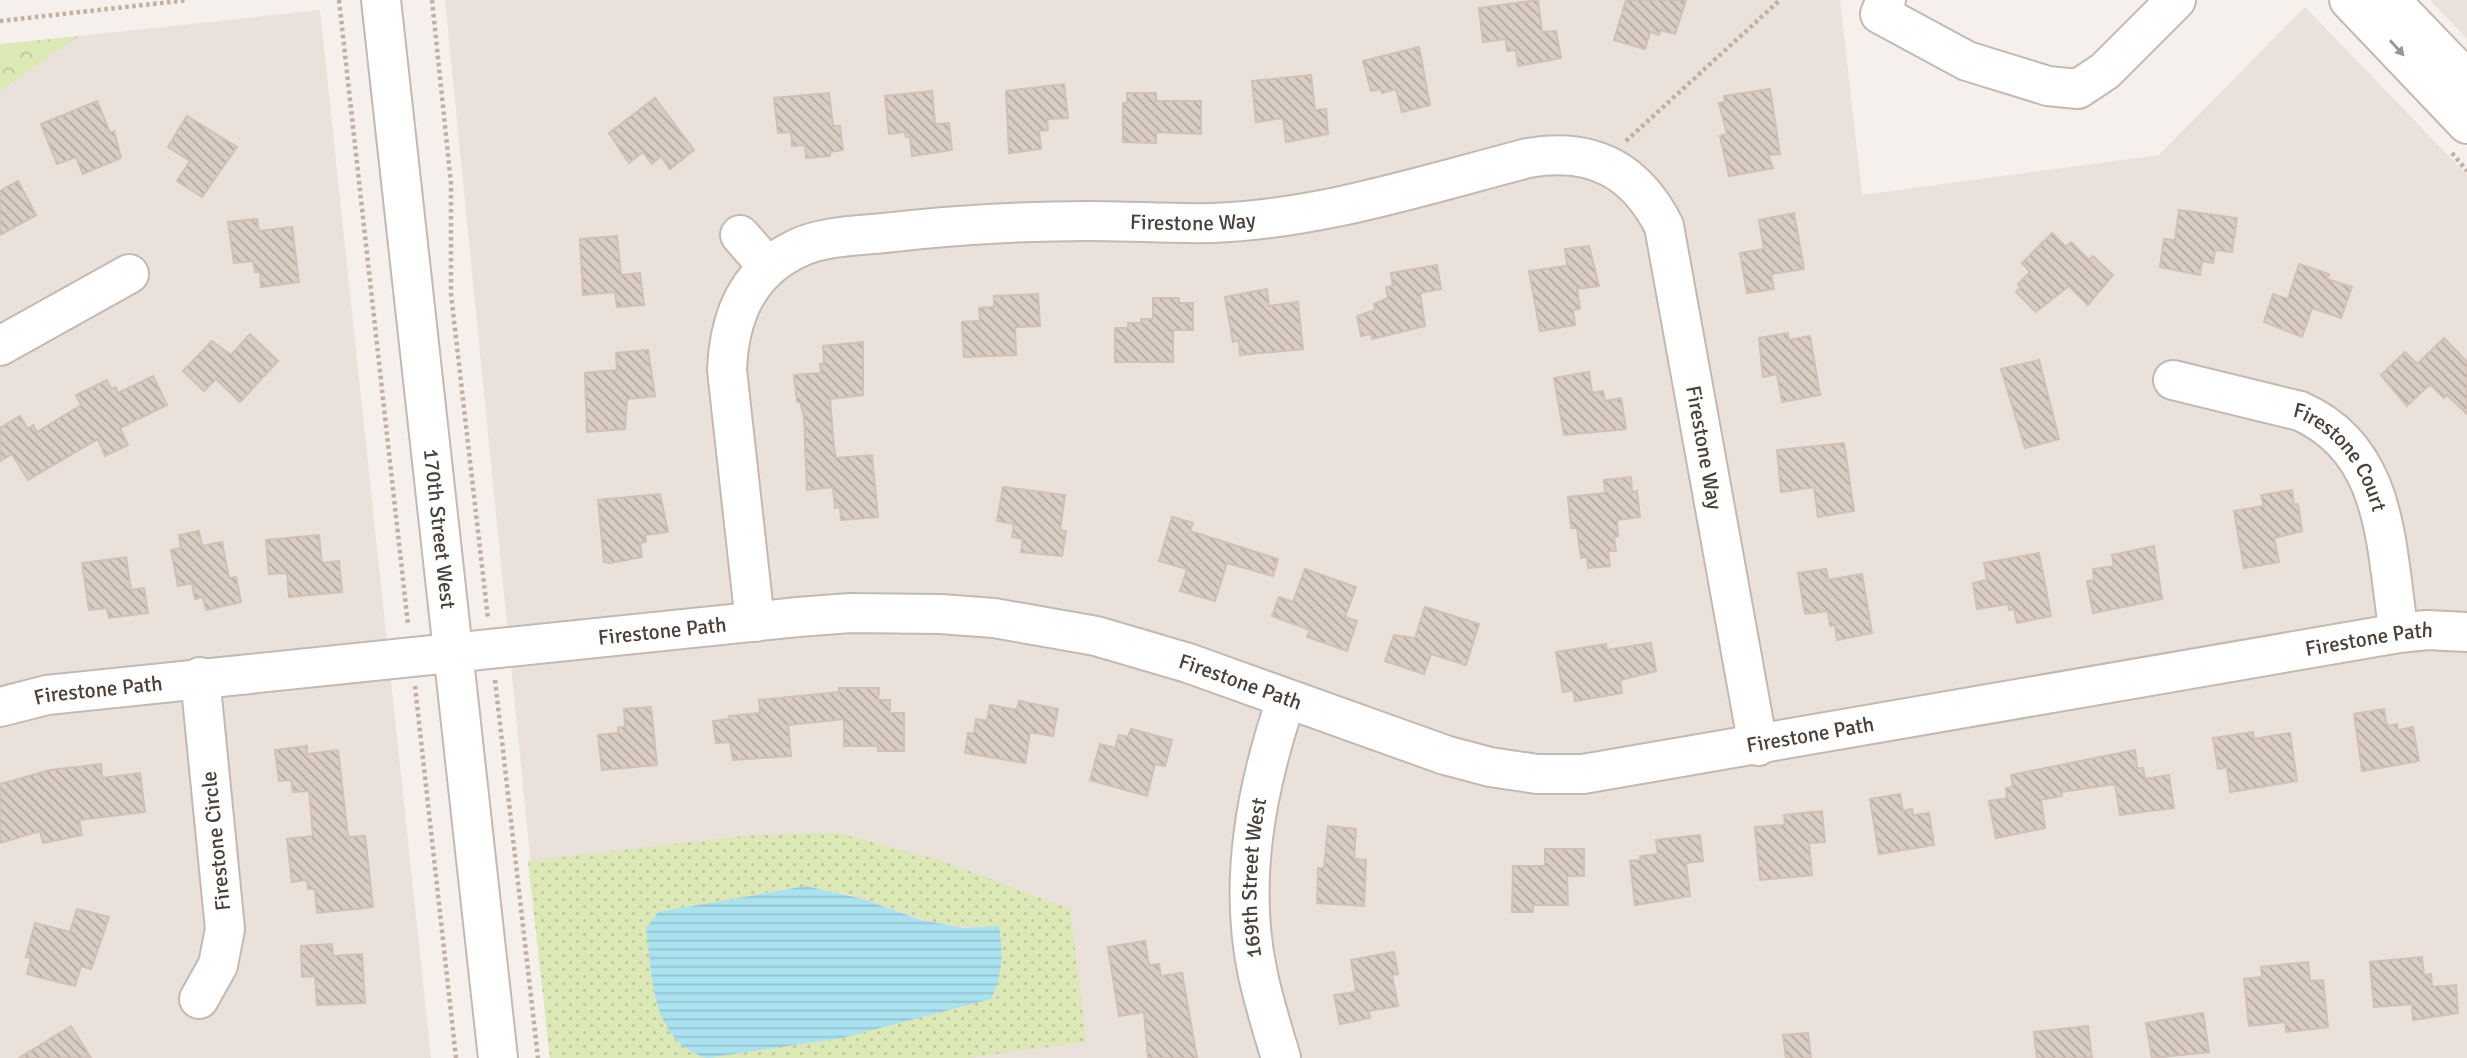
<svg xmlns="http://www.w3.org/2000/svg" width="2467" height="1058" font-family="Signika,sans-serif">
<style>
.residential{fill:#e9e1da}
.grass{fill:url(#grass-dots);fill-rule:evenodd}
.park{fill:url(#park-crowns)}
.water{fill:url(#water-rules)}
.building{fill:url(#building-back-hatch);stroke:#d2c0b4;stroke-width:2}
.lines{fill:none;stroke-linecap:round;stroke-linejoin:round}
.minor-casing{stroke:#c4b9b1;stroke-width:42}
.path{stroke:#c3af9f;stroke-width:4.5;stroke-dasharray:3.5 3.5;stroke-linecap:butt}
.minor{stroke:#fff;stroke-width:38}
.oneway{fill:#9b9692}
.labels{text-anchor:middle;stroke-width:7;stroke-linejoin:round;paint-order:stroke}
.street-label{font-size:21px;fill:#4a4039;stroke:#fff}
</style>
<defs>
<pattern id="grass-dots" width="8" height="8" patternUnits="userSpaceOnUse" patternTransform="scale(1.75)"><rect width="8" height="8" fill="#dce8b6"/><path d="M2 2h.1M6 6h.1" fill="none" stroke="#bec89d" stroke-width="1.8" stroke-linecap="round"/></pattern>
<pattern id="park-crowns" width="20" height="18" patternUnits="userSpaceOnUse" patternTransform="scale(1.75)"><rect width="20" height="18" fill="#dce8b6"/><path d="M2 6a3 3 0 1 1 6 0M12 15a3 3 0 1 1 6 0" fill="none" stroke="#bec89d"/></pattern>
<pattern id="water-rules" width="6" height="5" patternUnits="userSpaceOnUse" patternTransform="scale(1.75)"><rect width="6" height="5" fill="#aae2f0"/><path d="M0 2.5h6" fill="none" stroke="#94c3cf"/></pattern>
<pattern id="building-back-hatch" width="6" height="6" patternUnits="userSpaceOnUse" patternTransform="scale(1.75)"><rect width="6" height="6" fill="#dacdc4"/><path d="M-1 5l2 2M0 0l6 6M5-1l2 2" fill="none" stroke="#b3a8a0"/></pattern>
</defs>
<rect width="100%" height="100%" fill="#f5f0ec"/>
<!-- residential -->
<g class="residential">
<polygon points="445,0 1840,0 1862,195 2159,155 2305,7 2467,175 2467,1058 550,1058"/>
<polygon points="2430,0 2467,0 2467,39"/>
<polygon points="320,10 431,1058 0,1058 0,91 79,36"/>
</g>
<!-- grass -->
<path class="grass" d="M 838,833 L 942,861 L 1070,909 L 1086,1042 L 966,1058 L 550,1058 L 528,861 L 752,835 ZM 806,886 C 825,890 846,893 865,899 C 906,913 942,931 986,925 L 991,999 L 842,1038 L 707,1058 C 650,1041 653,977 647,928 L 658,912 Z"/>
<!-- park -->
<polygon class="park" points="79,36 0,91 0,44"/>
<!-- water -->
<path class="water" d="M 806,886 L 863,899 L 921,920 L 964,928 L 999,926 C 1003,954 1003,973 991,999 L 842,1038 L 707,1058 C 650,1041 653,977 646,928 L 658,912 Z"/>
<!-- building -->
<g class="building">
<polygon points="1538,0 1542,32 1556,31 1561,58 1518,66 1516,50 1507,51 1506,39 1483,42 1479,8"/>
<polygon points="1626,0 1686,0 1675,34 1661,30 1659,35 1650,32 1645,49 1614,40"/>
<polygon points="1419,47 1430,105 1402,112 1396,89 1382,93 1381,89 1371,91 1363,61"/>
<polygon points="1311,75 1315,110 1326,109 1328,134 1286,142 1283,118 1256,122 1252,81"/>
<polygon points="1064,84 1068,118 1047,119 1048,130 1039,131 1041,149 1009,153 1006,91"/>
<polygon points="1770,89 1780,154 1768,155 1773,168 1729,176 1720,136 1727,134 1719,103 1725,102 1724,96"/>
<polygon points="932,91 935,124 949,123 952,150 912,156 910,137 906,137 905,132 889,134 885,96"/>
<polygon points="829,93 833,126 840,126 843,150 830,152 830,156 806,158 805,145 792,146 791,132 778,133 774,98"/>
<polygon points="1127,93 1156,93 1156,101 1201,101 1201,134 1156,132 1156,143 1123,142 1123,103 1127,103"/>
<polygon points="655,98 694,150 670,169 661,156 652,164 643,152 629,163 609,133"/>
<polygon points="97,101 110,133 114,131 121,158 83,174 76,157 57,164 41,124"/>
<polygon points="187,116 237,147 202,197 177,181 190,161 168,147"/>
<polygon points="18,181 36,215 0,235 0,191"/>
<polygon points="2179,210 2237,218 2232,252 2215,250 2213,263 2202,261 2200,275 2160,267 2164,239 2175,240"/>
<polygon points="1794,213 1804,269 1771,274 1774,289 1747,293 1740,253 1764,249 1759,220"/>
<polygon points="257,219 259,231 292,227 299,282 261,287 260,272 255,272 253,261 234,263 228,222"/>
<polygon points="2052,233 2066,247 2071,242 2089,260 2093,256 2113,275 2088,305 2069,286 2036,312 2016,292 2021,287 2018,284 2030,272 2022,263"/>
<polygon points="617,236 621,275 640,273 644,305 617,307 615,292 583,295 580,239"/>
<polygon points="1589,246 1599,286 1577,289 1580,309 1573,310 1575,325 1540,331 1529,271 1567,266 1565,249"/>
<polygon points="2299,264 2329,274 2327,279 2352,287 2341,318 2312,308 2302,337 2264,322 2273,294 2288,299"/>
<polygon points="1437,265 1441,289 1420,293 1425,326 1372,339 1371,334 1361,336 1357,316 1375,310 1374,304 1388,298 1386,287 1393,286 1391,273"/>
<polygon points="1267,289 1269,306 1298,302 1303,349 1240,355 1239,341 1233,342 1225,297"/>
<polygon points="1038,294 1040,326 1015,327 1016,355 964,357 962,322 980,321 979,308 994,307 994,296"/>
<polygon points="1153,298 1179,298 1179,303 1193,303 1193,330 1173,330 1173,362 1115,362 1115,328 1128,328 1128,323 1141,323 1141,319 1153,319"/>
<polygon points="1788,333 1789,340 1810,336 1820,395 1782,402 1777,374 1763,377 1759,338"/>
<polygon points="250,334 278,361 240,402 216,379 204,391 183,371 212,341 231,355"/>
<polygon points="2444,338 2467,362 2467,414 2447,395 2444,398 2430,384 2407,406 2381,375 2405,352 2417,364"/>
<polygon points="863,342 863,395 830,399 834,447 836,458 872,455 878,517 841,520 840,507 835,508 833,487 807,490 804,416 800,402 797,402 794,375 821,373 820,364 824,364 823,346"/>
<polygon points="648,350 655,396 627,399 625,429 587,432 585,373 617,370 616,353"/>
<polygon points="2039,360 2059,439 2025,448 2001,369"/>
<polygon points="1589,372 1592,393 1603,391 1605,401 1621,398 1626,429 1564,435 1554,378"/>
<polygon points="153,376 167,405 120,428 128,445 105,456 98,439 28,480 12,454 0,461 0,428 20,416 28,429 33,425 37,432 81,405 76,395 107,380 111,389 116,387 118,393"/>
<polygon points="1844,443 1854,511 1818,517 1814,487 1781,492 1777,450"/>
<polygon points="1631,477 1632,492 1637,491 1640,517 1617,520 1618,536 1614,537 1616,551 1608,551 1610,566 1588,568 1587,557 1581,558 1577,528 1571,528 1568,497 1605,493 1604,480"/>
<polygon points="1003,487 1065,495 1060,530 1066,531 1062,556 1021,552 1023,539 1012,537 1014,524 997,521"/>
<polygon points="2292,490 2294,505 2298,504 2302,531 2274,538 2279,562 2244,568 2234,511 2264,506 2261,495"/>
<polygon points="660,494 668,532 645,535 646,542 640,543 642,557 611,563 604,562 598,500"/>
<polygon points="1172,517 1193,523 1190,531 1278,559 1273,576 1227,563 1215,601 1180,591 1187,569 1159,561"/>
<polygon points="199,531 202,546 222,542 229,578 236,577 241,602 206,610 203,597 195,599 192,583 178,586 171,550 181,548 179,535"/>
<polygon points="319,535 322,563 339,561 342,592 289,597 287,573 269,574 266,540"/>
<polygon points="2154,546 2162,599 2093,613 2087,581 2094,580 2093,569 2114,566 2112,555"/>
<polygon points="2039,553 2051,616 2017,623 2014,609 2009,610 2008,604 1977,609 1973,583 1987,580 1984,563"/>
<polygon points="126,557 131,590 144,588 148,613 109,618 107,608 89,610 82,563"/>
<polygon points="1305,569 1356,587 1345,617 1357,621 1347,651 1307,637 1310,630 1272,616 1279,597 1293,602"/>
<polygon points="1826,569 1828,580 1862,574 1872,633 1837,640 1835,625 1830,626 1828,611 1805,614 1798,573"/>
<polygon points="1425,607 1479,624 1466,665 1431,654 1424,674 1385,661 1394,635 1415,638"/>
<polygon points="1651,643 1656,671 1620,680 1622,693 1575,701 1573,690 1563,692 1556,652 1606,644 1607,650"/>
<polygon points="839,688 879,688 878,700 890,700 890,713 904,713 904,751 878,751 878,746 844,746 844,719 788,725 791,756 733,760 730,742 716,743 713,721 729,719 729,716 760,713 759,700 839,692"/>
<polygon points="1019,701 1058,709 1053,736 1030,732 1025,763 965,753 968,733 974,734 976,719 987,721 990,705 1017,710"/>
<polygon points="651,707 657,765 602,770 598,735 618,733 618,727 625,727 624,709"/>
<polygon points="2384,709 2387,726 2397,724 2398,730 2413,727 2419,761 2362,771 2354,714"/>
<polygon points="1131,729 1172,740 1165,766 1155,764 1147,796 1090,780 1100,744 1115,748 1119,735 1128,737"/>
<polygon points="2253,732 2254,739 2290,733 2297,781 2230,792 2227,767 2218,769 2213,738"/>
<polygon points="307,746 307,754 338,750 348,837 365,836 373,907 317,913 315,889 308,889 307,880 292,882 287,839 313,836 309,791 293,792 291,780 279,781 275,750"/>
<polygon points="2135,750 2137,768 2143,768 2145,779 2169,775 2174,808 2120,815 2115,784 2061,792 2062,796 2041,800 2045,828 1996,838 1989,801 2007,798 2006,788 2013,787 2011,775"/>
<polygon points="101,764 102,778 140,773 145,812 79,820 82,835 43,843 40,831 0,843 0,784 50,770"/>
<polygon points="1900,794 1903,811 1912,809 1913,815 1929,813 1934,845 1879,854 1870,799"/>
<polygon points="1822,811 1825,842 1809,843 1812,875 1760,880 1755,827 1785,825 1784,815"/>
<polygon points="1328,826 1356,829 1354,859 1366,860 1364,906 1317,903 1318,868 1324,868"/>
<polygon points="1700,835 1703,861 1686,863 1690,896 1635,905 1630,861 1641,860 1640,856 1658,854 1656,840"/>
<polygon points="1545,849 1584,849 1584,876 1567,876 1568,905 1533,905 1533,912 1512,912 1513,866 1545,866"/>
<polygon points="77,909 109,917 91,969 81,966 75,986 27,974 31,958 26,957 35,923 70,932"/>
<polygon points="1145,941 1149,965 1159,964 1161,976 1182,973 1197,1058 1148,1058 1144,1012 1119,1016 1108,947"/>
<polygon points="332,944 333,956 362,954 365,1003 317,1005 315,976 302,977 301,946"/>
<polygon points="1394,952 1398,974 1392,975 1398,1006 1369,1011 1370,1018 1340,1024 1334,995 1356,992 1351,960"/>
<polygon points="2422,957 2424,975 2431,974 2432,987 2456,985 2458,1013 2413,1020 2412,1004 2374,1007 2370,962"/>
<polygon points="2308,962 2310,981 2323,980 2328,1027 2286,1032 2285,1022 2249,1026 2244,979 2262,977 2261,967"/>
<polygon points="2203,1013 2209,1052 2152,1058 2146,1023"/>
<polygon points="71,1026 91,1058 19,1058"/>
<polygon points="2088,1026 2092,1058 2037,1058 2034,1032"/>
<polygon points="1808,1033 1811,1058 1786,1058 1783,1035"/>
</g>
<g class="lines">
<!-- minor casing -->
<g class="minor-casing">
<g id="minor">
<path id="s1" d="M 381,0 L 498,1058"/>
<polyline points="1886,0 1880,14 1967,61 2048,86 2078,89 2105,71 2176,0"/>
<polyline points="2349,0 2467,124"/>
<polyline points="2390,0 2467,80"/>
<polyline points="740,235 768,267"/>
<polyline points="0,346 129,274"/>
<path id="s2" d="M 2173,380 L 2300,411 C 2390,451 2385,548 2399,633"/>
<path id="s3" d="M 755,622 L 727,370 C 729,319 746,273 796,249 C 822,236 855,236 884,233 C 952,225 1021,221 1090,221 C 1131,221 1172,224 1212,223 C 1321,219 1424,185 1528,158 C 1592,147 1635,169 1664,226 L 1758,746"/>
<path id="s4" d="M 0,707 L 47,695 L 798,617 L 850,613 L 940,614 L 994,618 L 1096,636 L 1188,663 L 1445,755 L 1490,767 L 1537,774 L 1583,774 L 2399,633 L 2427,630 L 2467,632"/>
<polyline points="199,999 218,965 225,929 200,677"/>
<path id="s5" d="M 1281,1058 C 1273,1031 1264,1003 1258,975 C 1238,882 1256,789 1286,700"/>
</g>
</g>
<!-- path -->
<g class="path">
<polyline points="339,0 408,625"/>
<polyline points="432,0 451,184 451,294 488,619"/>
<polyline points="0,21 188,0"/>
<polyline points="1626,141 1780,0"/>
<polyline points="2452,153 2467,171"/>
<polyline points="495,680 538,1058"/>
<polyline points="415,686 456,1058"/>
</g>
<!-- minor -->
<use href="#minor" class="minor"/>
</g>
<!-- one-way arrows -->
<defs><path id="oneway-solid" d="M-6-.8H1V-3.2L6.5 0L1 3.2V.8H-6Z" transform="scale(1.75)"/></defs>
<use class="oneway" href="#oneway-solid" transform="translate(2397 48) rotate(48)"/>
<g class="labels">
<!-- street labels -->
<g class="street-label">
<text dy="7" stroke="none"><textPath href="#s3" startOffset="800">Firestone Way</textPath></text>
<text dy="7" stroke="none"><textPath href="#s3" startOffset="1533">Firestone Way</textPath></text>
<text dy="7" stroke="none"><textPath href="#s2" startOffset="194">Firestone Court</textPath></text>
<text dy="7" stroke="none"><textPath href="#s1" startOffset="532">170th Street West</textPath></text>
<text dy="7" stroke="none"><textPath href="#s4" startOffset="667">Firestone Path</textPath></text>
<text dy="7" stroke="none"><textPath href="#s4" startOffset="2410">Firestone Path</textPath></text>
<text dy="7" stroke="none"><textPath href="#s4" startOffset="1255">Firestone Path</textPath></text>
<text dy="7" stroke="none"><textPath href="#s4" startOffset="100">Firestone Path</textPath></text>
<text dy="7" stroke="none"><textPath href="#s4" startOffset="1843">Firestone Path</textPath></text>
<text transform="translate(216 841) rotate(-96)" y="7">Firestone Circle</text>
<text dy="7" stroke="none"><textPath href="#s5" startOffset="184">169th Street West</textPath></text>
</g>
</g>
</svg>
